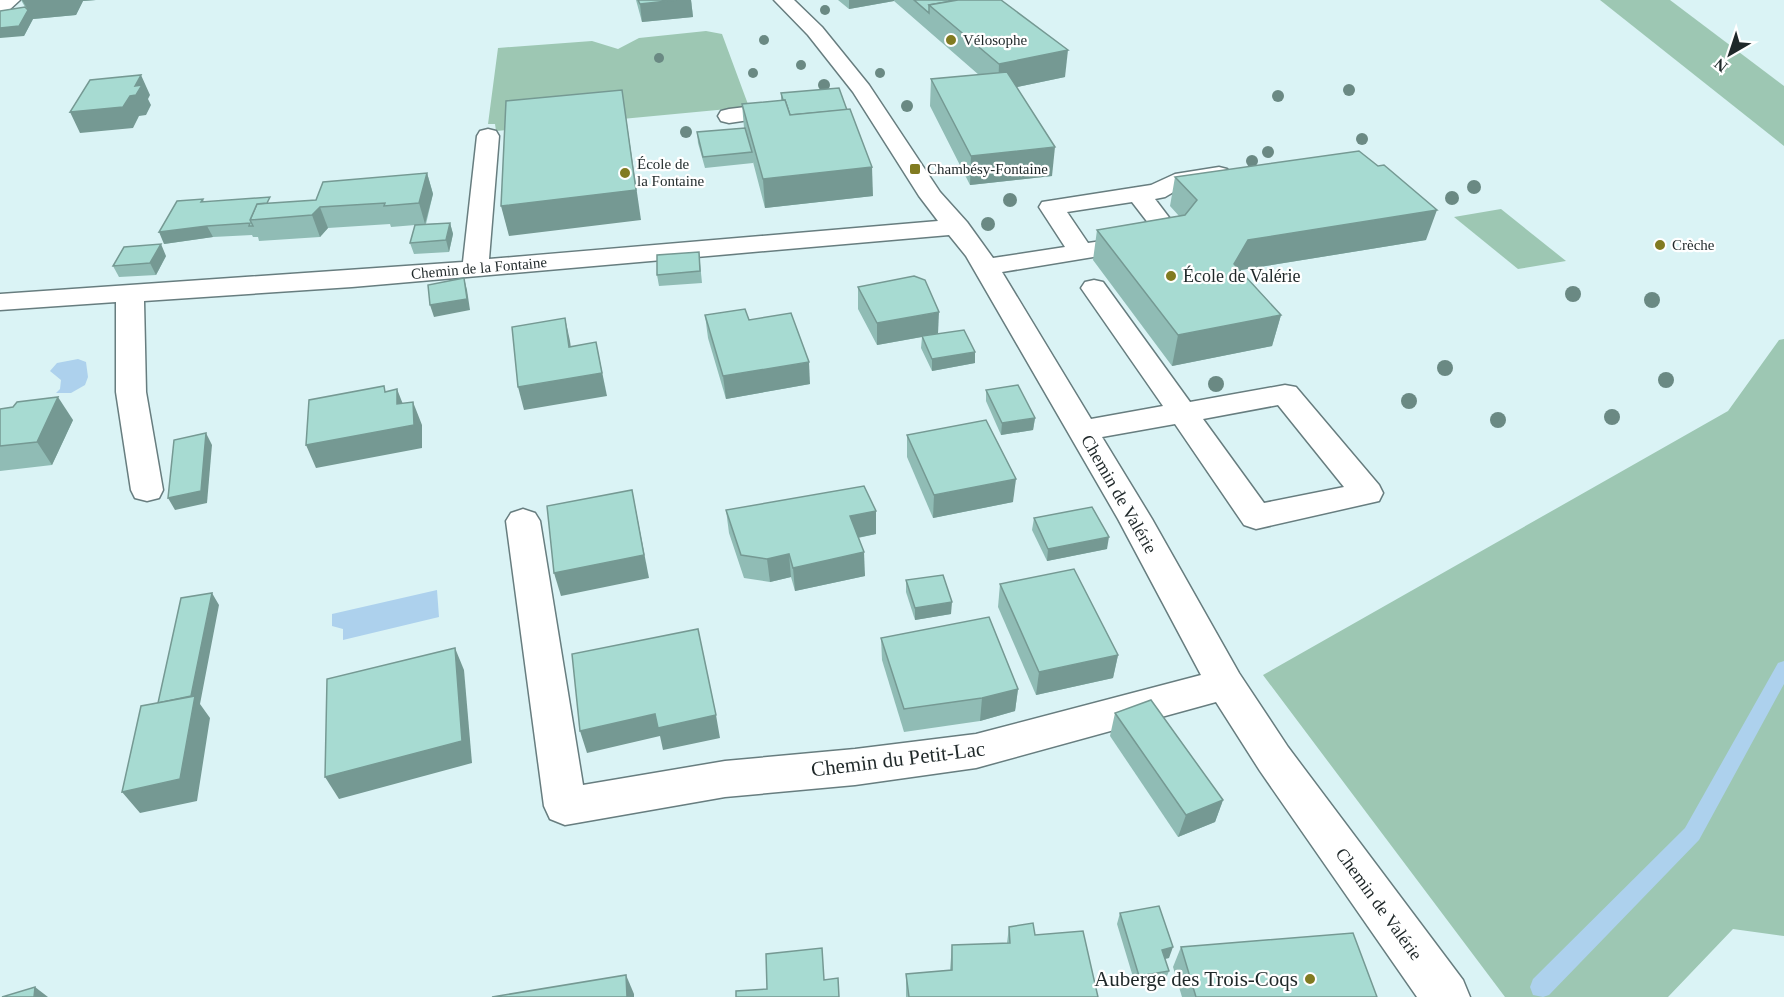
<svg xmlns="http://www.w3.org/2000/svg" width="1784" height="997" font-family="'Times New Roman',serif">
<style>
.green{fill:#9dc7b3}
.water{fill:#add1ed}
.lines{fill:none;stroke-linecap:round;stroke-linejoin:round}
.stream{fill:#add1ed;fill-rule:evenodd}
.minor-casing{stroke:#677d7f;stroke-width:3}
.minor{fill:#fff;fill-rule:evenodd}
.tree{fill:#6a8983}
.wall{fill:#90bcb5}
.shaded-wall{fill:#759993}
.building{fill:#a7dbd2;stroke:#759993;stroke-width:1.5}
.poi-dot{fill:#817b21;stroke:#fff;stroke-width:2}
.labels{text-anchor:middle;stroke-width:4.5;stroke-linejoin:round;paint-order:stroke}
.far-poi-label{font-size:15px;fill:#1f2829;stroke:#fff;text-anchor:start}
.far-street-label{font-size:15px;fill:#1f2829;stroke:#fff}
.poi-label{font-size:18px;fill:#1f2829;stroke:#fff;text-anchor:start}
.street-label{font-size:18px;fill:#1f2829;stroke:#fff}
.near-street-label{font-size:21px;fill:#1f2829;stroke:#fff}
.near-poi-label{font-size:21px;fill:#1f2829;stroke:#fff;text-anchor:end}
</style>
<rect width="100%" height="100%" fill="#daf3f5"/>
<!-- green -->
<g class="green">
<polygon points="1600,0 1670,0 1784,86 1784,146"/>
<polygon points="706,31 722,34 749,107 496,131 495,124 488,124 498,48 592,41 618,49 639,38"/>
<polygon points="1501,209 1566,261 1518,269 1454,217"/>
<polygon points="1784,339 1784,936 1733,929 1668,997 1505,997 1263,675 1728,411 1779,340"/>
</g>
<!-- water -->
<g class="water">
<polygon points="78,359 86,362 88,377 85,385 71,393 56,393 60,389 61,380 50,371 57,363"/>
<polygon points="437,590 439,617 343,640 343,629 332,626 332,614"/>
</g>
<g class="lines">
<!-- stream -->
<polygon class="stream" points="1784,661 1784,684 1699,840 1549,995 1543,997 1533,995 1530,987 1533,979 1685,828 1778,663"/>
<!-- minor casing -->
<g class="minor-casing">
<g id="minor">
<polygon points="0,0 20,0 7,12 0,14"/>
<path d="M 774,0 L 794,0 L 822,27 L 869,85 L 940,192 L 967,222 L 993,258 L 1065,247 L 1039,207 L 1042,202 L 1151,185 L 1175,174 L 1219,167 L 1227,169 L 1231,174 L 1227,179 L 1182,187 L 1165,197 L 1155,199 L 1174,224 L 1160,246 L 1002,272 L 1091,419 L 1163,406 L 1081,288 L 1085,282 L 1094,280 L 1103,282 L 1190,402 L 1285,385 L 1296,387 L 1379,485 L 1383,493 L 1379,501 L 1256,529 L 1244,525 L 1175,424 L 1102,437 L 1152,519 L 1239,673 L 1288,747 L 1463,980 L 1470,997 L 1417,997 L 1260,771 L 1216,702 L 976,768 L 855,785 L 725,797 L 565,825 L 550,819 L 544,806 L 506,521 L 511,513 L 523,509 L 535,513 L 540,521 L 583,785 L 725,761 L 855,749 L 976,734 L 1201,675 L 1118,519 L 966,256 L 949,235 L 352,287 L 144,301 L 146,392 L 163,490 L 159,498 L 147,501 L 135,498 L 131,490 L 116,392 L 116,302 L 0,310 L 0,294 L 463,262 L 477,136 L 480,131 L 488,129 L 496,131 L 499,136 L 489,259 L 938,221 L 919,196 L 853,92 L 808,35 ZM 1132,202 L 1149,224 L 1142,235 L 1088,243 L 1067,212 ZM 1278,405 L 1344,487 L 1264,503 L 1203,419 Z"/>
<polygon points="787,102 795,103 798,108 795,113 729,123 721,121 718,116 721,111 729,109"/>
</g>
</g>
<!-- minor -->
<use href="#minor" class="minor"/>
</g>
<!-- trees -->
<g class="tree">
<circle cx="825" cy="10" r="5"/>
<circle cx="764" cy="40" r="5"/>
<circle cx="659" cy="58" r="5"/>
<circle cx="801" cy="65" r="5"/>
<circle cx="753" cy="73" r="5"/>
<circle cx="880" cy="73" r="5"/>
<circle cx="824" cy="85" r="6"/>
<circle cx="1349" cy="90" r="6"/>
<circle cx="1278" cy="96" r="6"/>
<circle cx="907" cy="106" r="6"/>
<circle cx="686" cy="132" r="6"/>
<circle cx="1362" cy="139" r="6"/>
<circle cx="1268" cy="152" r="6"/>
<circle cx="1252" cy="161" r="6"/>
<circle cx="1474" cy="187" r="7"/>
<circle cx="1452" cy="198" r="7"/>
<circle cx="1010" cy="200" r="7"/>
<circle cx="988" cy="224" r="7"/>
<circle cx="1573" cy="294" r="8"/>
<circle cx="1652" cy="300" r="8"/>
<circle cx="1445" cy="368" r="8"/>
<circle cx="1666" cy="380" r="8"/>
<circle cx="1216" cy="384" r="8"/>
<circle cx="1409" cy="401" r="8"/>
<circle cx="1612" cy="417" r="8"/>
<circle cx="1498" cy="420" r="8"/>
</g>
<!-- wall -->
<g class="wall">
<polygon points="21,0 96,0 83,1 76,15 33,19 24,36 25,7"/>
<polygon points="636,0 691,0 693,17 642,22"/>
<polygon points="838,0 1001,0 1065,77 1017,87 1052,176 970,185 930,106 931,79 979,75 894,1 849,9"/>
<polygon points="781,93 873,196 765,208 753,162 753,163 705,168 698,143 697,132 744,128 742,104 781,101"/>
<polygon points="427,173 433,194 426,224 450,223 453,234 449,252 414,254 410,243 415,225 391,227 390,224 328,228 320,237 259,241 258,237 253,237 252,235 213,237 164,244 203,199 204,202 272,203 316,200"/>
<polygon points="1175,177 1426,240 1241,270 1241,271 1281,315 1272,346 1172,366 1093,260 1097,230 1179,216 1170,206"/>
<polygon points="699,252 702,283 659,286 657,275"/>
<polygon points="166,256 156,275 119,277 113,266"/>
<polygon points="858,287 938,334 975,363 932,371 921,348 922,337 877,345 858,309"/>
<polygon points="705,315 749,320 810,384 726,399 708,338"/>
<polygon points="986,390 1035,418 1033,430 1001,435 986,401"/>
<polygon points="0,409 73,420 52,465 0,471"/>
<polygon points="907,435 1013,502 933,518 907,457"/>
<polygon points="726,510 876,511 876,534 858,538 865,576 795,591 791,577 770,582 744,578 729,533"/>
<polygon points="1034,518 1107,549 1047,561 1032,530"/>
<polygon points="906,580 951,614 915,620 906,592"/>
<polygon points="1000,584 1118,655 1113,678 1036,695 998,607"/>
<polygon points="881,638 1018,689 1015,711 980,721 904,732 882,660"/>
<polygon points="1115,713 1223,800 1215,822 1178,837 1110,736"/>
<polygon points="1120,913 1169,958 1165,959 1169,971 1165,981 1136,987 1117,924"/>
<polygon points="1009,927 1035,935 1098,997 906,997 906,974 950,970 952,945 1007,943"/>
<polygon points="1181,947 1377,997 1182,997 1173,967"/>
</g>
<!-- shaded-wall -->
<g class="shaded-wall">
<polygon points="22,0 96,0 83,1 76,15 33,19 24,36 0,38 0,28 28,10"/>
<polygon points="676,0 691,0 693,17 642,22 640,4"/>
<polygon points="849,0 894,0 894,1 849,9"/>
<polygon points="1068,50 1065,77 998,91 999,64"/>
<polygon points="141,75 150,95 148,99 151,105 146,115 139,116 133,128 80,133 70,112 135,86"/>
<polygon points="622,90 641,220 509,236 501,206"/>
<polygon points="1055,147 1052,176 970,185 971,156"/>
<polygon points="872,167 873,196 765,208 763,179"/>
<polygon points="427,173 433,194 425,224 419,203"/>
<polygon points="320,207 328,228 320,237 312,215"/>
<polygon points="1437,210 1426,240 1241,270 1227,294 1234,264 1248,240"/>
<polygon points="450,223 453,234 449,252 446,240"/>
<polygon points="207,226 213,237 164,244 159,232"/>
<polygon points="161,244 166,256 156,275 150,263"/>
<polygon points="464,278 467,290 470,310 434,317 430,305"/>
<polygon points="939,312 938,334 877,345 877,323"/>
<polygon points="1281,315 1272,346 1172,366 1178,335"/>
<polygon points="565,318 570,341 574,369 569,347"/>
<polygon points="596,342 607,396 524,410 518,387"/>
<polygon points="975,352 975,363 932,371 932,359"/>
<polygon points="809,362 810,384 726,399 723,376"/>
<polygon points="397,389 406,412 413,402 422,425 422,448 316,468 306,445 397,404"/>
<polygon points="58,397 73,420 52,465 37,442"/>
<polygon points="1035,418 1033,430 1001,435 1002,423"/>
<polygon points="206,433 212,445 207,503 175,510 168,498"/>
<polygon points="1016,479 1013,502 933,518 934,495"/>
<polygon points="632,490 649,578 561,596 554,573"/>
<polygon points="876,511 876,534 851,539 850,516"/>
<polygon points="1109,537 1107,549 1047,561 1048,549"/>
<polygon points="864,552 865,576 795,591 793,568"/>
<polygon points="789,554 791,577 770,582 767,559"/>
<polygon points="212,593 219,605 200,704 210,718 197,801 140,813 122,792 164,727"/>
<polygon points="952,602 951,614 915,620 915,608"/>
<polygon points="455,648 464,670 472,763 339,799 325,777"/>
<polygon points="1118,655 1113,678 1036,695 1039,672"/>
<polygon points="1018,689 1015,711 980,721 982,698"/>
<polygon points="655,714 716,715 720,738 663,750 660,736 587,753 580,731"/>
<polygon points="1223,800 1215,822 1178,837 1186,815"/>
<polygon points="1173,947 1169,958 1158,960 1162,950"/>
<polygon points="626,975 634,994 634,997 627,997"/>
<polygon points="35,987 48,997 34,997"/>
</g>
<!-- building -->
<g class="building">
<polygon points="638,0 676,0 640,4"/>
<polygon points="914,0 958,0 929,5 929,13"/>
<polygon points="958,0 1001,0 1068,50 999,64 929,5"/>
<polygon points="25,7 28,10 19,26 0,28 0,11"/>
<polygon points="1007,72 1055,147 971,156 931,79"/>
<polygon points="141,75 135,86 142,85 136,95 130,96 123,107 70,112 90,80"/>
<polygon points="839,88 847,110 790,115 785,100 783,100 781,93"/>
<polygon points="622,90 636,190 501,206 506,101"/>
<polygon points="785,100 790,115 850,109 872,167 763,179 742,104"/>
<polygon points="745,128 752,152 703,157 697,132"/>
<polygon points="1359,151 1378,166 1384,165 1437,210 1248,240 1234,264 1281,315 1178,335 1097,230 1185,215 1197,200 1175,177"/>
<polygon points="427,173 419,203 384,206 385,203 320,207 312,215 250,220 257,204 316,200 323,182"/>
<polygon points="270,197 267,203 257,204 250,220 253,226 249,226 250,223 207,226 159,232 177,201 203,199 201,202"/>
<polygon points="450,223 446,240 410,243 415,225"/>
<polygon points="161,244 150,263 113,266 124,247"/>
<polygon points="699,252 700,271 657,275 657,255"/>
<polygon points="914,276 925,280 939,312 877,323 858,287"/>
<polygon points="464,278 467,299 430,305 428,285"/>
<polygon points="745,309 749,320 791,313 809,362 723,376 705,315"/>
<polygon points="565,318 569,347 596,342 602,373 518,387 512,327"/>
<polygon points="964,330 975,352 932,359 922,336"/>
<polygon points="1018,385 1035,418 1002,423 986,390"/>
<polygon points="384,386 385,392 397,389 397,404 413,402 414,425 306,445 309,400"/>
<polygon points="58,397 37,442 0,446 0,409 13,407 17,402"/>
<polygon points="986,420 1016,479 934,495 907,435"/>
<polygon points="206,433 201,491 168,498 174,440"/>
<polygon points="864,486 876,511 850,516 864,552 793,568 789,554 767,559 741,555 726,510"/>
<polygon points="632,490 644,555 554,573 547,506"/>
<polygon points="1092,507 1109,537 1048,549 1034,518"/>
<polygon points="1074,569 1118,655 1039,672 1000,584"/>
<polygon points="943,575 952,602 915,608 906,580"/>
<polygon points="212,593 191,696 158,703 181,598"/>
<polygon points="989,617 1018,689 982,698 904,709 881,638"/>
<polygon points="698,629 716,715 658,728 655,714 580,731 572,654"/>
<polygon points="455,648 462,741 325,777 327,679"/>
<polygon points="195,696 180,779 122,792 141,706"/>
<polygon points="1151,700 1223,800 1186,815 1115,713"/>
<polygon points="1159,906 1173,947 1162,950 1169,971 1139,976 1120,913"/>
<polygon points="1033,923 1035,935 1083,931 1098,997 909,997 906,974 952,970 952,945 1010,943 1009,927"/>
<polygon points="1353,933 1377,997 1196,997 1181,947"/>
<polygon points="822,948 824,980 838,978 839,997 736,997 736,991 767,989 766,954"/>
<polygon points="626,975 627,997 492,997"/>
<polygon points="35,987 34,997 2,997"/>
</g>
<!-- markers -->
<g class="poi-dot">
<circle cx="951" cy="40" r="6"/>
<rect x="909" y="163" width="12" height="12" rx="3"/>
<circle cx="625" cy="173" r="6"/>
<circle cx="1660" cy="245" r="6"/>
<circle cx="1171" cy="276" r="6"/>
<circle cx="1310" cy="979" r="6"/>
</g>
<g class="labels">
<!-- far-poi labels -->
<g class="far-poi-label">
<text x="963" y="45">Vélosophe</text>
<text x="637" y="169">École de<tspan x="637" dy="17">la Fontaine</tspan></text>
<text x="927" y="174">Chambésy-Fontaine</text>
<text x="1672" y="250">Crèche</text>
</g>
<!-- far-street labels -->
<g class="far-street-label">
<text transform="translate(479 268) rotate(-5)" y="5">Chemin de la Fontaine</text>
</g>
<!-- poi labels -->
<g class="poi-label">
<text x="1183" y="282">École de Valérie</text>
</g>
<!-- street labels -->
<g class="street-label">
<text transform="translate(1119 494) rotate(60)" y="6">Chemin de Valérie</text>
<text transform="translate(1379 904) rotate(54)" y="6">Chemin de Valérie</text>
</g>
<!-- near-street labels -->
<g class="near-street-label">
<text transform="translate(898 759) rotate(-7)" y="7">Chemin du Petit-Lac</text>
</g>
<!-- near-poi labels -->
<g class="near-poi-label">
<text x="1298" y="986">Auberge des Trois-Coqs</text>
</g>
</g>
<!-- north arrow -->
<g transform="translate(1730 54) rotate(219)" stroke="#ffffff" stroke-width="4.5" paint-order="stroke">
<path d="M0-4.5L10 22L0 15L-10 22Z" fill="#1f2829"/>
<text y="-9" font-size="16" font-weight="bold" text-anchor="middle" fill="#1f2829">N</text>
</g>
</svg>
